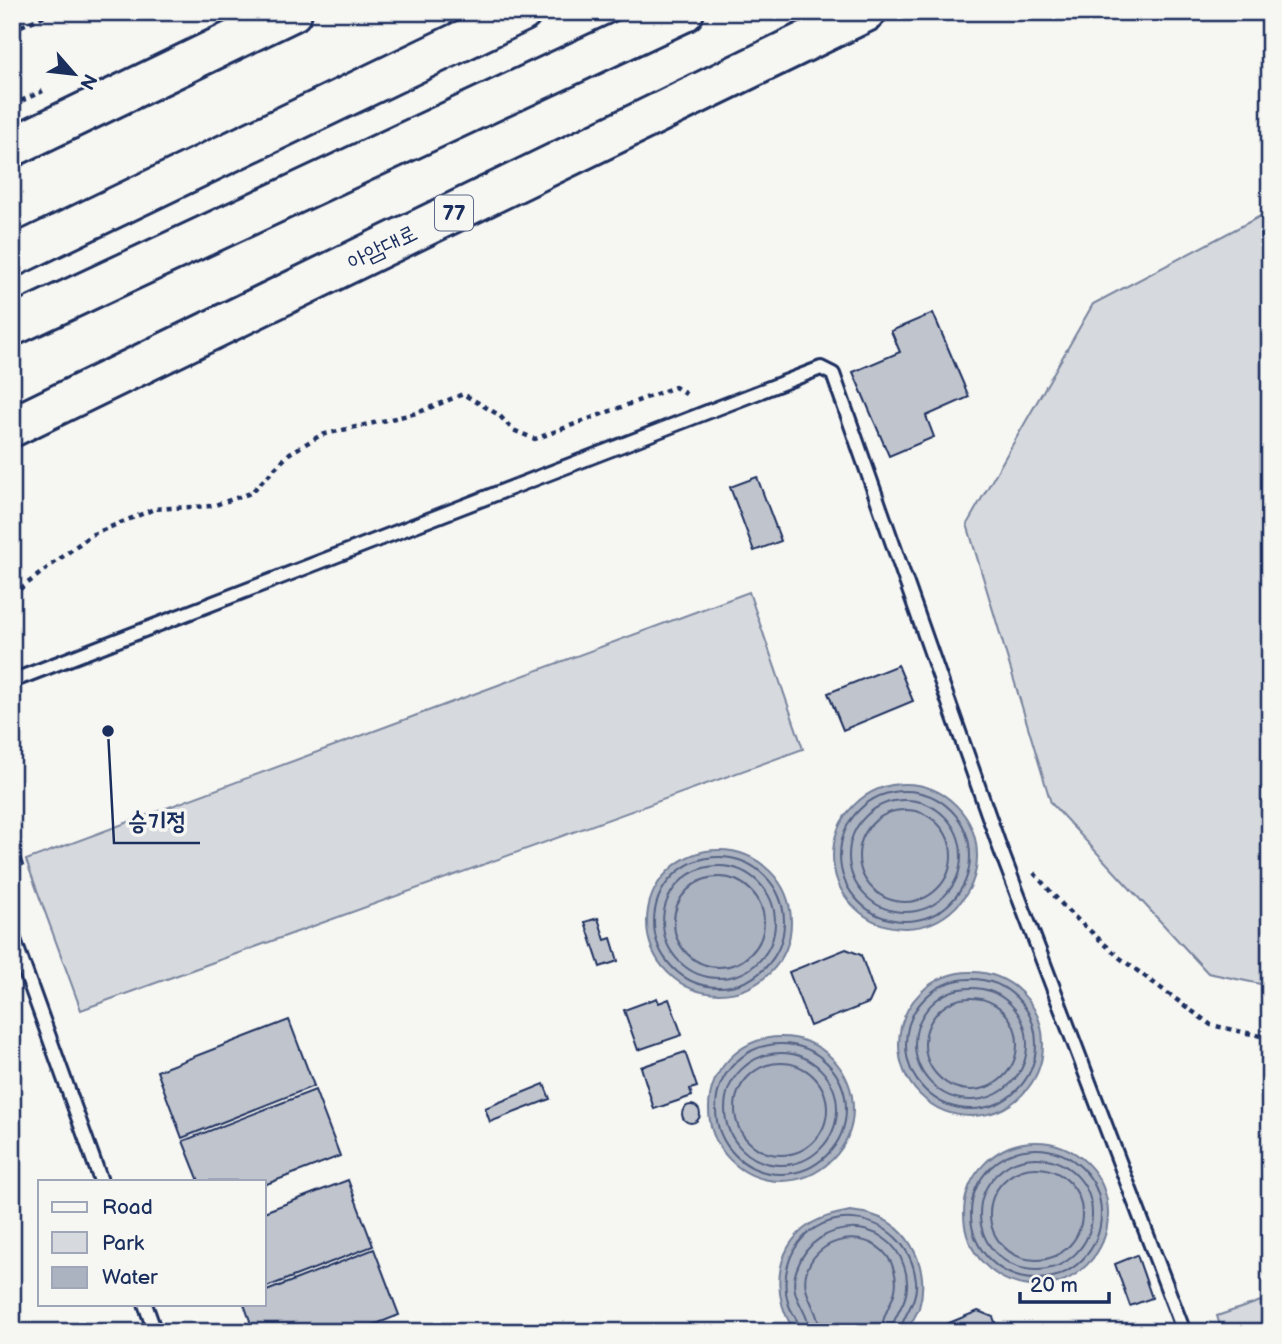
<svg xmlns="http://www.w3.org/2000/svg" width="1282" height="1344" font-family="'Balsamiq Sans','Poor Story',sans-serif">
<style>
.green{fill:#d6d9dd;stroke:#78849e;stroke-width:2}
.water{fill:#abb2c0;stroke:#717e99;stroke-width:2}
.lines{fill:none;stroke-linecap:round;stroke-linejoin:round}
.shore{stroke:#556385;stroke-width:2}
.building{fill:#c0c4cd;stroke:#1b2f5e;stroke-width:2}
.service-casing{stroke:#1b2f5e;stroke-width:18}
.primary-casing{stroke:#1b2f5e;stroke-width:44}
.trunk-casing{stroke:#1b2f5e;stroke-width:44}
.path{stroke:#1b2f5e;stroke-width:4.5;stroke-dasharray:5 5;stroke-linecap:butt}
.service{stroke:#f6f6f2;stroke-width:12}
.primary{stroke:#f6f6f2;stroke-width:38}
.trunk{stroke:#f6f6f2;stroke-width:38}
.labels{text-anchor:middle;stroke-width:7;stroke-linejoin:round;paint-order:stroke}
.shield{fill:#f6f6f2;stroke:#5d6b8a;stroke-width:2}
.shield-label{font-size:21px;font-weight:bold;fill:#1b2f5e}
.street-label{font-size:23px;fill:#1b2f5e;stroke:#f6f6f2}
.leader{fill:none;stroke:#1b2f5e;stroke-width:2.5}
.callout-dot{fill:#1b2f5e;stroke:#f6f6f2;stroke-width:2.5}
.callout-label{font-size:24px;text-anchor:middle;font-weight:bold;fill:#1b2f5e;stroke:#f6f6f2;stroke-width:7;stroke-linejoin:round;paint-order:stroke}
</style>
<rect width="100%" height="100%" fill="#f6f6f2"/>
<filter id="ink" filterUnits="userSpaceOnUse"><feTurbulence type="fractalNoise" baseFrequency=".0143" numOctaves="2"/><feDisplacementMap in="SourceGraphic" scale="14" xChannelSelector="R" yChannelSelector="G"/><feConvolveMatrix kernelMatrix="1 2 1 2 8 2 1 2 1" color-interpolation-filters="sRGB"/></filter>
<g filter="url(#ink)">
<!-- green -->
<g class="green">
<polygon points="1270,211 1270,986 1208,973 1051,803 967,524 1093,304"/>
<polygon points="749,592 803,749 81,1010 26,860"/>
<polygon points="1270,1298 1270,1332 1222,1332 1217,1316"/>
</g>
<!-- water -->
<g class="water">
<circle cx="905" cy="856" r="72"/>
<circle cx="719" cy="922" r="72"/>
<circle cx="971" cy="1044" r="72"/>
<circle cx="781" cy="1109" r="72"/>
<circle cx="1036" cy="1214" r="72"/>
<path d="M 850,1211 C 857,1212 865,1213 872,1215 C 912,1227 930,1270 919,1308 C 916,1316 910,1324 906,1332 L 796,1332 C 771,1300 773,1249 809,1225 C 821,1217 835,1214 850,1211 Z"/>
</g>
<g class="lines">
<!-- shore -->
<g class="shore">
<circle cx="905" cy="856" r="65"/>
<circle cx="905" cy="856" r="56"/>
<circle cx="905" cy="856" r="46"/>
<circle cx="719" cy="922" r="65"/>
<circle cx="719" cy="922" r="56"/>
<circle cx="719" cy="922" r="45"/>
<circle cx="971" cy="1044" r="65"/>
<circle cx="971" cy="1044" r="56"/>
<circle cx="971" cy="1044" r="46"/>
<circle cx="781" cy="1109" r="65"/>
<circle cx="781" cy="1109" r="56"/>
<circle cx="781" cy="1109" r="46"/>
<circle cx="1036" cy="1214" r="65"/>
<circle cx="1036" cy="1214" r="56"/>
<circle cx="1036" cy="1214" r="46"/>
<path d="M 801,1332 C 800,1323 794,1316 790,1308 C 785,1296 784,1278 788,1265 C 808,1196 908,1207 916,1281 C 918,1303 902,1315 900,1332"/>
<path d="M 810,1332 C 809,1308 785,1297 798,1266 C 815,1218 888,1215 904,1266 C 909,1279 908,1295 901,1307 C 897,1316 892,1322 891,1332"/>
<path d="M 820,1332 C 820,1309 799,1294 807,1270 C 821,1230 882,1228 894,1270 C 902,1297 882,1308 881,1332"/>
</g>
</g>
<!-- building -->
<g class="building">
<polygon points="933,313 969,397 926,416 934,437 889,456 853,372 900,352 891,331"/>
<polygon points="757,477 781,541 754,551 730,487"/>
<polygon points="898,665 913,701 843,730 828,693"/>
<polygon points="12,835 23,865 14,867 12,865"/>
<polygon points="598,918 605,940 611,938 618,961 600,967 585,922"/>
<polygon points="846,949 861,955 874,992 869,1003 810,1026 789,972"/>
<polygon points="657,998 659,1003 669,999 682,1035 638,1050 624,1010"/>
<polygon points="289,1020 314,1086 182,1138 157,1071"/>
<polygon points="685,1052 697,1087 690,1089 692,1096 654,1109 641,1067"/>
<polygon points="544,1084 550,1099 490,1122 485,1108"/>
<polygon points="315,1090 340,1156 264,1185 264,1181 199,1181 183,1141"/>
<circle cx="691" cy="1114" r="9"/>
<polygon points="348,1180 373,1246 264,1288 264,1212"/>
<polygon points="374,1249 399,1315 356,1332 254,1332 244,1304 264,1304 264,1292"/>
<polygon points="1137,1255 1152,1298 1130,1306 1115,1264"/>
<polygon points="978,1311 993,1317 999,1332 927,1332"/>
</g>
<g class="lines">
<!-- service casing -->
<g class="service-casing">
<g id="service">
<polyline points="12,681 821,368 833,374 1000,848 1184,1332"/>
<polyline points="12,934 101,1181"/>
<polyline points="145,1304 155,1332"/>
</g>
</g>
<!-- primary casing -->
<g class="primary-casing">
<g id="primary">
<polyline points="12,147 292,12"/>
<polyline points="12,427 866,12"/>
</g>
</g>
<!-- trunk casing -->
<g class="trunk-casing">
<g id="trunk">
<polyline points="12,257 522,12"/>
<polyline points="12,326 684,12"/>
</g>
</g>
<!-- path -->
<g class="path">
<polyline points="12,30 53,12"/>
<polyline points="12,105 43,91"/>
<polyline points="12,595 91,535 154,509 212,506 251,493 290,453 321,435 417,413 463,394 499,415 513,430 535,439 675,387 689,396"/>
<polyline points="1034,873 1067,910 1120,958 1211,1025 1270,1038"/>
</g>
<!-- service -->
<use href="#service" class="service"/>
<!-- primary -->
<use href="#primary" class="primary"/>
<!-- trunk -->
<use href="#trunk" class="trunk"/>
</g>
</g>
<g class="labels">
<!-- shield labels -->
<rect class="shield" x="435" y="195.5" width="38" height="35" rx="5"/>
<g class="shield-label">
<text x="454" y="220">77</text>
</g>
<!-- street labels -->
<g class="street-label">
<text transform="translate(382 247) rotate(-26)" y="8">아암대로</text>
</g>
</g>
<!-- callouts -->
<path class="leader" d="M108 731L114 843H200"/>
<circle class="callout-dot" cx="108" cy="731" r="7"/>
<g class="callout-label">
<text x="157" y="829">승기정</text>
</g>
<!-- margin -->
<rect width="1282" height="1344" fill="none" stroke="#f6f6f2" stroke-width="42"/>
<rect x="21" y="21" width="1240" height="1302" fill="none" stroke="#1b2f5e" stroke-width="2.5" filter="url(#ink)"/>
<!-- legend -->
<rect x="38" y="1180" width="228" height="126" fill="#f6f6f2" stroke="#9ea6b7" stroke-width="2"/>
<rect x="52" y="1202" width="35" height="10" fill="#f6f6f2" stroke="#9ea6b7" stroke-width="2"/>
<text x="102" y="1214" font-size="21" fill="#1b2f5e">Road</text>
<rect x="52" y="1232" width="35" height="21" fill="#d6d9dd" stroke="#9ea6b7" stroke-width="2"/>
<text x="102" y="1250" font-size="21" fill="#1b2f5e">Park</text>
<rect x="52" y="1267" width="35" height="21" fill="#abb2c0" stroke="#9ea6b7" stroke-width="2"/>
<text x="102" y="1284" font-size="21" fill="#1b2f5e">Water</text>
<!-- north arrow -->
<g transform="translate(74 74) rotate(118)" stroke="#f6f6f2" stroke-width="5" paint-order="stroke">
<path d="M0-5L12 26L0 18L-12 26Z" fill="#1b2f5e"/>
<text y="-10" font-size="19" font-weight="bold" text-anchor="middle" fill="#1b2f5e">N</text>
</g>
<!-- scale -->
<path d="M1020 1292v10h89v-10" fill="none" stroke="#1b2f5e" stroke-width="3.5"/>
<text x="1030" y="1292" font-size="21" fill="#1b2f5e" stroke="#f6f6f2" stroke-width="5" paint-order="stroke">20 m</text>
</svg>
